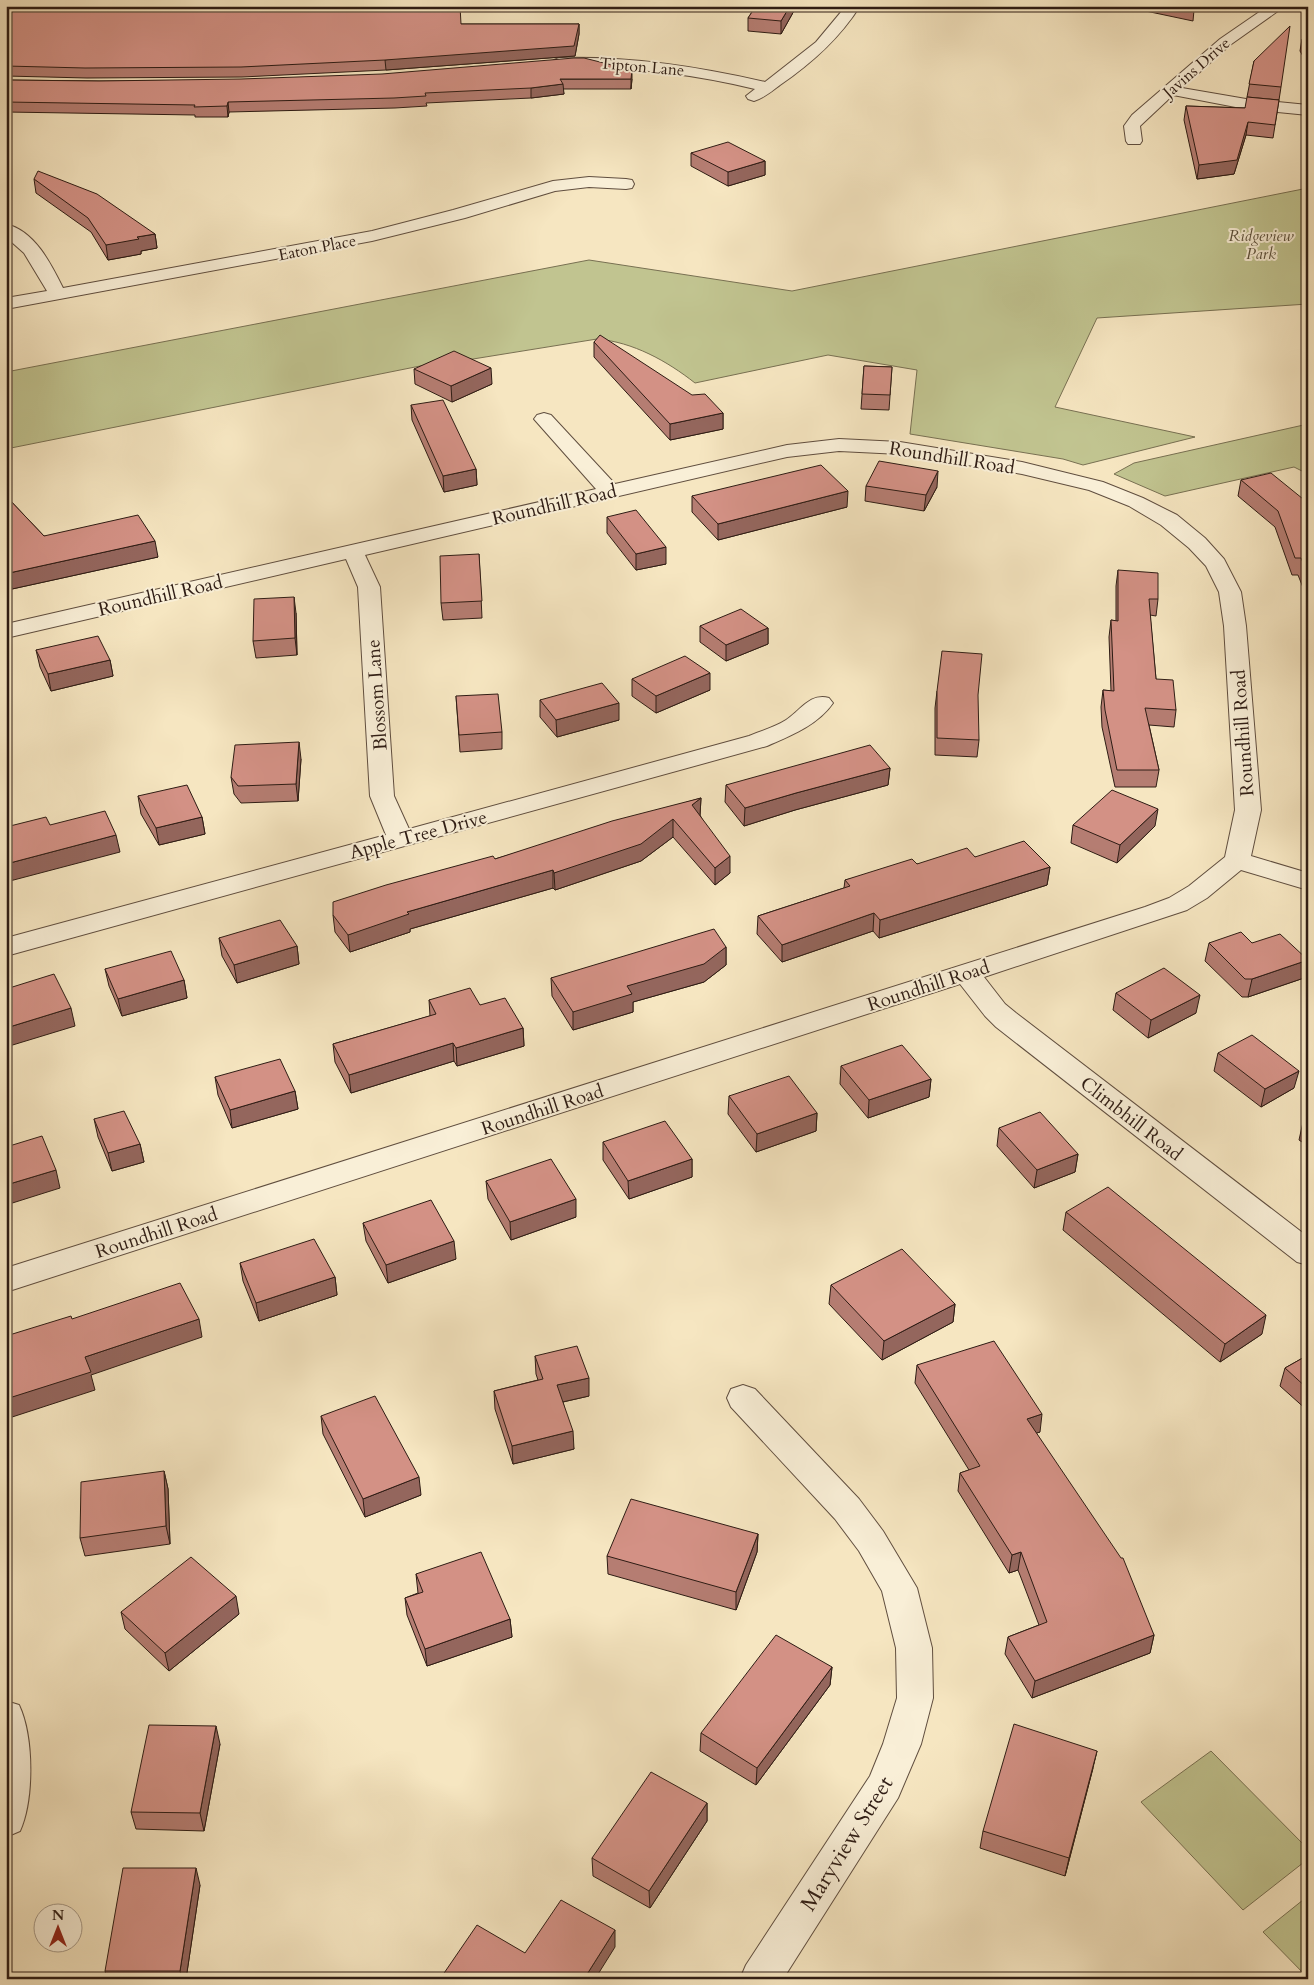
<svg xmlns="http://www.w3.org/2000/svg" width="1314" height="1985" font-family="Cardo,serif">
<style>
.green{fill:#c1c490;stroke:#787052}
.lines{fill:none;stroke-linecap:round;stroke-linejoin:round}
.minor-casing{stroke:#604e3f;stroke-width:2}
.minor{fill:#f9efd7;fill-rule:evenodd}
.wall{fill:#b57d72;stroke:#2e1c14}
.shaded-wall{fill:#94665d;stroke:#2e1c14}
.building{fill:#d39185;stroke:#2e1c14}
.labels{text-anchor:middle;stroke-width:4;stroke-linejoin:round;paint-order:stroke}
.far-street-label{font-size:16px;fill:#2e1c14;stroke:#f9efd7}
.far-park-label{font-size:16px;font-style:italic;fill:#5a4e39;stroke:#f9efd7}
.street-label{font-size:19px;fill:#2e1c14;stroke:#f9efd7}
.near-street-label{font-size:22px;fill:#2e1c14;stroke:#f9efd7}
</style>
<rect width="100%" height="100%" fill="#f6e6c1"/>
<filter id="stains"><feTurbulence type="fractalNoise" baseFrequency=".004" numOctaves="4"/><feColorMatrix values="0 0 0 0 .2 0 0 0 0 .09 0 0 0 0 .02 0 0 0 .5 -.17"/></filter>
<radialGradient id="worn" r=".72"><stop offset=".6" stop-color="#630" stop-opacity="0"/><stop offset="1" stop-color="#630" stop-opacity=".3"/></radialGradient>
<!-- green -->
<g class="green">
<path d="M 1308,188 L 1308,304 L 1097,318 L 1055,407 L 1195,437 L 1083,465 L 1063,459 L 910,434 L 917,370 L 828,355 L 695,383 C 667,361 633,342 597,339 L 473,359 L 455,359 L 6,449 L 6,372 L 589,260 L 792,291 Z"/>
<polygon points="1308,424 1308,474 1294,467 1165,496 1114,474 1134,463"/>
<polygon points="1211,1751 1308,1849 1308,1859 1243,1910 1141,1802"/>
<polygon points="1308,1896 1308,1978 1263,1932"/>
</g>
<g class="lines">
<!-- minor casing -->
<g class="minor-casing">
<g id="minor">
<path d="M 846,6 L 860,6 C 839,39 812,63 780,85 C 772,91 764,98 754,101 L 748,99 L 746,96 L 755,89 C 690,73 625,66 559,68 L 554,66 L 551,63 L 554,60 L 559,58 C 629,56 696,66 765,82 L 816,42 Z"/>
<polygon points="1268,6 1285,6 1230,45 1182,88 1246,99 1308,105 1308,115 1246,109 1173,95 1140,126 1142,141 1140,144 1128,144 1126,141 1124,126 1132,115 1220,39"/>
<path d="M 589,177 L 626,179 L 632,180 L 634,184 L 632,188 L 626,189 L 589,187 L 555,191 L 465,218 L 372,241 L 6,309 L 6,298 L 47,291 L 24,253 L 6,237 L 6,224 C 35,231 51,264 63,288 L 372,231 L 453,210 L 553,181 Z"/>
<path d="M 544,413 L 551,415 L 615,484 L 787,445 L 839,439 L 900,442 L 1022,462 L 1103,482 L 1143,498 L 1177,515 L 1205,538 L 1224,559 L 1241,592 L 1246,626 L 1261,810 L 1251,856 L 1308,873 L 1308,890 L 1241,870 L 1207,898 L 1187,910 L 984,977 L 1005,1004 L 1016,1013 L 1308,1237 L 1308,1265 L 1297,1262 L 996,1027 L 985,1016 L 960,984 L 6,1292 L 6,1268 L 1145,907 L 1169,898 L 1189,886 L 1225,857 L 1235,810 L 1224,626 L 1219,592 L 1206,566 L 1189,548 L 1161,525 L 1129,506 L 1089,490 L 1022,474 L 900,454 L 839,451 L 787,457 L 365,555 L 380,587 L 394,796 L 409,829 L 749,736 C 761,731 775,727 786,720 C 801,710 810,693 829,698 L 833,703 C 818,725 790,736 767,746 L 6,956 L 6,938 L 386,835 L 370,796 L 358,587 L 346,559 L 6,638 L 6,624 L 596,489 L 534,419 L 537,415 Z"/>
<polygon points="743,1385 755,1389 859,1499 883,1531 917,1588 932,1648 933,1698 921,1744 898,1798 783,1979 740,1979 746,1965 870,1776 883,1744 897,1698 896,1648 882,1591 859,1551 835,1519 731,1407 727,1398 731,1389"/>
<path d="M 6,1701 L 19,1705 C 34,1737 34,1800 20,1831 L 6,1837 Z"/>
</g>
</g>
<!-- minor -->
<use href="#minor" class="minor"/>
</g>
<!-- wall -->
<g class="wall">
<polygon points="6,6 461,24 579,24 579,34 575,56 386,70 242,77 87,78 6,76"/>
<polygon points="756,6 803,6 801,9 795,9 781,34 748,31 748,18"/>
<polygon points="1122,6 1191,6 1194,10 1193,21"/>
<polygon points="1308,23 1308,65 1300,51 1302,39 1306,39 1305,36"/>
<polygon points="1254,61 1281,87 1279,100 1247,97"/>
<polygon points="632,79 631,89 563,89 564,94 531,98 426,103 427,106 395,108 229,112 228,117 195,117 195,115 6,112 6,80 99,81"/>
<polygon points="1279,100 1273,138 1246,135 1234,174 1197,179 1184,120 1186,106 1245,108"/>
<polygon points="691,153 765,161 765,175 728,186 691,166"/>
<polygon points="34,179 155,234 157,248 141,251 141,254 108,260 91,232 36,193"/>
<polygon points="594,342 723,413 723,429 670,440 594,357"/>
<polygon points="864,366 892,367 889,410 861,409"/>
<polygon points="414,369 492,384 452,402 415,384"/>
<polygon points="411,405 476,469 477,485 444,492 412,420"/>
<polygon points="1241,480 1308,503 1308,600 1298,575 1292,575 1275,527 1238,496"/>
<polygon points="866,486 937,487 924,511 865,501"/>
<polygon points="6,496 44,536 158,557 12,589 6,578"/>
<polygon points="692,496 847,507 718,540 692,512"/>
<polygon points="607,517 666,564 636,570 607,533"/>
<polygon points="479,554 482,618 443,620 441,603"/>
<polygon points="1118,570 1158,599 1156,616 1150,615 1156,679 1176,710 1174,727 1149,725 1159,770 1156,787 1115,787 1102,727 1101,707 1103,690 1111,691 1109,637 1111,620 1116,621 1116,586"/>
<polygon points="296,613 297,655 256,658 253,641"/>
<polygon points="700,626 768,628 768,644 726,661 700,642"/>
<polygon points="36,650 110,660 113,676 51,691 40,667"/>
<polygon points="632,679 710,690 656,713 632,696"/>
<polygon points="937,691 979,740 977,757 935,755 935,708"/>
<polygon points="456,696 502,732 502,749 460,752"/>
<polygon points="540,700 619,720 557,737 540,717"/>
<polygon points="301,759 298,801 241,803 234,794 231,777"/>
<polygon points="890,768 888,785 795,810 744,826 725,802 726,785"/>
<polygon points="138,796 202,817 205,834 159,845 141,814"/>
<polygon points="701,798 700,815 730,873 715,885 673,837 641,861 555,890 553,888 410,929 410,932 350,952 335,932 333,915 495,859"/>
<polygon points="1073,825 1155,826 1117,863 1071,843"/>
<polygon points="975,857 1050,867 1047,885 879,938 873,931 782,962 757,934 758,916 844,888 845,880 917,864"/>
<polygon points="219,938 297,946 299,964 237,983 222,956"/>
<polygon points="1209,943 1252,943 1304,978 1248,997 1242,997 1205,961"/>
<polygon points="726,947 726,965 704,982 633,1002 633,1012 573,1030 552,996 551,978"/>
<polygon points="105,969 184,980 187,998 122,1016 109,986"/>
<polygon points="1116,993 1196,1013 1148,1038 1113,1010"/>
<polygon points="429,1000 480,1005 523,1028 524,1046 457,1066 454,1061 351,1093 335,1062 333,1044 430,1016"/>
<polygon points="1218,1053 1294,1088 1261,1107 1214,1071"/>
<polygon points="841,1066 931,1079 929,1097 868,1118 840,1084"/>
<polygon points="215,1077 295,1091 298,1109 232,1128 218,1095"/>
<polygon points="729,1096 817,1113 816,1131 756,1152 728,1114"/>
<polygon points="94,1119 140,1144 144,1162 112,1171 98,1137"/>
<polygon points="1308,1119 1308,1146 1299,1140 1303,1122"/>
<polygon points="999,1128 1078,1154 1075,1172 1034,1188 997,1146"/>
<polygon points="603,1142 692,1159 692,1177 629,1199 603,1160"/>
<polygon points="486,1181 576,1217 511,1240 488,1199"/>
<polygon points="1066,1212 1262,1334 1220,1362 1063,1230"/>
<polygon points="363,1223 456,1259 388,1283 366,1241"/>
<polygon points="240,1263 335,1277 337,1295 259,1321 243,1281"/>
<polygon points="831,1285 955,1304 953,1322 882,1360 829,1304"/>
<polygon points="1308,1355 1308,1411 1280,1386 1285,1368"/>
<polygon points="535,1356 589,1396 563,1402 574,1449 513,1464 495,1409 494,1391 538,1380 536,1374"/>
<polygon points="917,1365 1040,1432 1036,1433 1154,1635 1150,1653 1032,1698 1005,1654 1008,1637 1039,1625 1018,1570 1009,1573 958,1491 960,1473 969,1470 915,1383"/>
<polygon points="321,1416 421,1495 365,1517 323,1434"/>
<polygon points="164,1471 168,1489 170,1544 85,1556 80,1538"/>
<polygon points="758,1534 757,1552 736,1610 608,1574 607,1556"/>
<polygon points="416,1574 510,1619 512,1637 427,1666 407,1615 405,1598 418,1593"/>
<polygon points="121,1612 239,1614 169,1671 125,1629"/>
<polygon points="832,1667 830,1685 756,1785 700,1751 701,1733"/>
<polygon points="220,1744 204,1831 136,1829 131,1812"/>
<polygon points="1093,1768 1065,1876 980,1848 983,1831"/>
<polygon points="707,1803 707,1821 650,1908 593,1876 592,1858"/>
<polygon points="200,1885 186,1979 107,1979 105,1971"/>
</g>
<!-- shaded-wall -->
<g class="shaded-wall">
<polygon points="790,6 795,6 795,9 781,34 781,21"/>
<polygon points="579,24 579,34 575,56 386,70 385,60"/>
<polygon points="632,70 632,79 631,89 631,79"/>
<polygon points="563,84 564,94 531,98 531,88"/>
<polygon points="228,102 229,112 228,117 227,106"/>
<polygon points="1248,122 1246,135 1234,174 1197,179 1199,165"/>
<polygon points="765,161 765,175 728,186 728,172"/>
<polygon points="155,234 157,248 141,251 141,254 108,260 106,245 137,237"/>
<polygon points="491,368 492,384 452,402 451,386"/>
<polygon points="723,413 723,429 670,440 670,424"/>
<polygon points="476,469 477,485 444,492 443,476"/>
<polygon points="938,471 937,487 924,511 926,495"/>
<polygon points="848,491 847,507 718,540 718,524"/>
<polygon points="155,541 158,557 12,589 9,573"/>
<polygon points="666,547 666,564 636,570 636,554"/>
<polygon points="294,597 296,613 297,655 295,638"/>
<polygon points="768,628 768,644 726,661 726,645"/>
<polygon points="110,660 113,676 51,691 48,674"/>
<polygon points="710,673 710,690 656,713 656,696"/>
<polygon points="619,703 619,720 557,737 556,720"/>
<polygon points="299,742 301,759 298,801 296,784"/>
<polygon points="890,768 888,785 795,810 744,826 745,808 796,793"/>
<polygon points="701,798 700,815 692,822 692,805"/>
<polygon points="1158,809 1155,826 1117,863 1120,845"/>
<polygon points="202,817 205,834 159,845 156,828"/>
<polygon points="673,819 673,837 641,861 555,890 554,873"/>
<polygon points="116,835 120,852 6,882 6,864"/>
<polygon points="730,856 730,873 715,885 715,868"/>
<polygon points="1050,867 1047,885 879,938 880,920"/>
<polygon points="553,870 553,888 410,929 410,932 350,952 348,935 407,912"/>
<polygon points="874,913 873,931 782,962 782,945"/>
<polygon points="297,946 299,964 237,983 234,965"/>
<polygon points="726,947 726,965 704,982 633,1002 633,1012 573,1030 573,1012 627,986"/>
<polygon points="1308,960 1304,978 1248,997 1252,979"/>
<polygon points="184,980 187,998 122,1016 118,999"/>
<polygon points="1200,995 1196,1013 1148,1038 1151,1020"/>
<polygon points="71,1008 75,1026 6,1047 6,1028"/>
<polygon points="523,1028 524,1046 457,1066 456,1048"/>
<polygon points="453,1043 454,1061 351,1093 349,1075"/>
<polygon points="1299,1071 1294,1088 1261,1107 1265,1089"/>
<polygon points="931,1079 929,1097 868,1118 869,1100"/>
<polygon points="295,1091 298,1109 232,1128 230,1110"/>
<polygon points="817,1113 816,1131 756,1152 757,1134"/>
<polygon points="140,1144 144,1162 112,1171 108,1153"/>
<polygon points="1078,1154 1075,1172 1034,1188 1037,1170"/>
<polygon points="692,1159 692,1177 629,1199 628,1181"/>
<polygon points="56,1170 60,1188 6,1205 6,1185"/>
<polygon points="576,1199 576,1217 511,1240 510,1222"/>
<polygon points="454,1241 456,1259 388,1283 386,1265"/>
<polygon points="335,1277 337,1295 259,1321 256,1303"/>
<polygon points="955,1304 953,1322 882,1360 884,1341"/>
<polygon points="1266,1315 1262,1334 1220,1362 1225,1344"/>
<polygon points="199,1319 202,1337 91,1375 95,1390 6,1419 6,1399 85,1357"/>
<polygon points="589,1378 589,1396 558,1403 557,1385"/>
<polygon points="1042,1414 1040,1432 1024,1437 1027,1419"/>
<polygon points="573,1431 574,1449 513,1464 512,1446"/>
<polygon points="164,1471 168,1489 170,1544 166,1526"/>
<polygon points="419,1477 421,1495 365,1517 363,1499"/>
<polygon points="758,1534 757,1552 736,1610 736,1592"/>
<polygon points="1021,1552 1018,1570 1009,1573 1012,1555"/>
<polygon points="236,1596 239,1614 169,1671 165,1653"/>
<polygon points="510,1619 512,1637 427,1666 425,1649"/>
<polygon points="1154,1635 1150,1653 1032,1698 1035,1681"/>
<polygon points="832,1667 830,1685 756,1785 757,1768"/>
<polygon points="216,1726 220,1744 204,1831 200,1813"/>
<polygon points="1097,1751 1093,1768 1065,1876 1069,1858"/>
<polygon points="707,1803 707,1821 650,1908 649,1891"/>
<polygon points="196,1868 200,1885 186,1979 182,1979 180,1971"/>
<polygon points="615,1930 615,1947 595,1979 584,1979"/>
</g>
<!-- building -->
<g class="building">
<polygon points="6,6 460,6 461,24 579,24 574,46 385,60 241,67 85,68 6,66"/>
<polygon points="756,6 790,6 781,21 748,18"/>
<polygon points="1176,6 1191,6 1194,10"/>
<polygon points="1290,26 1281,87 1249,84 1254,61"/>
<polygon points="1302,39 1308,40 1308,48"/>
<polygon points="574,58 584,58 632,70 631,79 560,79 563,84 531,88 425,93 426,96 394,98 228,102 227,106 194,107 195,105 6,102 6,80 99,81 241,79 382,74"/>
<polygon points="1247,97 1279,100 1275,125 1248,122 1237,160 1199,165 1186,106 1245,108"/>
<polygon points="728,142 765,161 728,172 691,153"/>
<polygon points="38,171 97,194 155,234 137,237 139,239 106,245 88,218 34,179"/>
<polygon points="600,335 692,395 705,394 723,413 670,424 594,342"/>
<polygon points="454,351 491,368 451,386 414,369"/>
<polygon points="864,366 892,367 890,395 862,394"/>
<polygon points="443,400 476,469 443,476 411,405"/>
<polygon points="879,461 938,471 926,495 866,486"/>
<polygon points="821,465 848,491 718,524 692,496"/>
<polygon points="1271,473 1308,503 1308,575 1301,558 1295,558 1278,511 1241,480"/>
<polygon points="6,496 44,536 138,515 155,541 9,573 6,568"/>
<polygon points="636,510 666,547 636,554 607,517"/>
<polygon points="479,554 482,601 441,603 440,556"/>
<polygon points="1118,570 1158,573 1158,599 1149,599 1156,679 1173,680 1176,710 1145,708 1159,770 1117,770 1105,710 1103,690 1114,691 1111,620 1118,621"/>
<polygon points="294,597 295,638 253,641 254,599"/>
<polygon points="741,609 768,628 726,645 700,626"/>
<polygon points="98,636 110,660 48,674 36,650"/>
<polygon points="942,651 982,654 978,695 979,740 937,738 937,691"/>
<polygon points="685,656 710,673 656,696 632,679"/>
<polygon points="602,683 619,703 556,720 540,700"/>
<polygon points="498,694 502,732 459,735 456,696"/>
<polygon points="299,742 296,784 238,786 231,777 235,745"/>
<polygon points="870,745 890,768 796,793 745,808 726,785"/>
<polygon points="187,785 202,817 156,828 138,796"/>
<polygon points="1112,790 1158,809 1120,845 1073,825"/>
<polygon points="701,798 692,805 730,856 715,868 673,819 641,844 554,873 553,870 407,912 409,914 348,935 333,915 333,902 386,885 493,856 495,859 612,821"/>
<polygon points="105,811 116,835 6,864 6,827 46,817 50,825"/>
<polygon points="1024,841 1050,867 880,920 874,913 782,945 758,916 850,886 845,880 912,859 917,864 967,848 975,857"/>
<polygon points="280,920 297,946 234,965 219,938"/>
<polygon points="714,929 726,947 704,964 627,986 632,994 573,1012 551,978"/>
<polygon points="1241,932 1252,943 1280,934 1308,960 1252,979 1245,979 1209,943"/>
<polygon points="171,951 184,980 118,999 105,969"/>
<polygon points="1164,968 1200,995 1151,1020 1116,993"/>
<polygon points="54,974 71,1008 6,1028 6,989"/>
<polygon points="470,988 480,1005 505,998 523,1028 456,1048 453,1043 349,1075 333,1044 436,1014 429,1000"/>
<polygon points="1252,1035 1299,1071 1265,1089 1218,1053"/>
<polygon points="902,1045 931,1079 869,1100 841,1066"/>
<polygon points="280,1059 295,1091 230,1110 215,1077"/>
<polygon points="789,1076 817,1113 757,1134 729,1096"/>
<polygon points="124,1111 140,1144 108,1153 94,1119"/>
<polygon points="1040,1112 1078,1154 1037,1170 999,1128"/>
<polygon points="1308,1119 1308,1125 1303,1122"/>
<polygon points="665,1121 692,1159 628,1181 603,1142"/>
<polygon points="42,1136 56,1170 6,1185 6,1147"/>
<polygon points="551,1159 576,1199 510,1222 486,1181"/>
<polygon points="1108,1187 1266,1315 1225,1344 1066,1212"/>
<polygon points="431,1200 454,1241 386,1265 363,1223"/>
<polygon points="314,1239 335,1277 256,1303 240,1263"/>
<polygon points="902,1249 955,1304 884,1341 831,1285"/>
<polygon points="180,1283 199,1319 85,1357 91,1372 6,1399 6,1336 71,1316 72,1319"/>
<polygon points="994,1341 1042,1414 1027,1419 1121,1558 1123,1558 1154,1635 1035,1681 1008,1637 1047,1622 1021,1552 1012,1555 960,1473 980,1466 917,1365"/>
<polygon points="577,1346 589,1378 557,1385 573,1431 512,1446 494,1391 543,1379 535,1356"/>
<polygon points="1308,1355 1308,1389 1285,1368"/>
<polygon points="375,1396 419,1477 363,1499 321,1416"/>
<polygon points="164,1471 166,1526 80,1538 81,1482"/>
<polygon points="631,1499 758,1534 736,1592 607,1556"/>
<polygon points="481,1552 510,1619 425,1649 405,1598 423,1592 416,1574"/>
<polygon points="191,1557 236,1596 165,1653 121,1612"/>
<polygon points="776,1635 832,1667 757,1768 701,1733"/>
<polygon points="1014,1724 1097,1751 1069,1858 983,1831"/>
<polygon points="149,1725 216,1726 200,1813 131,1812"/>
<polygon points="651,1772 707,1803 649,1891 592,1858"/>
<polygon points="123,1868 196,1868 180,1971 105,1971"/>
<polygon points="561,1900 615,1930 584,1979 440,1979 477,1925 525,1953"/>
</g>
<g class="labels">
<!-- far-street labels -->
<g class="far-street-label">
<text transform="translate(642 66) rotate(5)" y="6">Tipton Lane</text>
<text transform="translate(1196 67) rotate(-41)" y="6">Javins Drive</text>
<text transform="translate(317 247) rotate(-11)" y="6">Eaton Place</text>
</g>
<!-- far-park labels -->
<g class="far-park-label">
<text x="1261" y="241">Ridgeview<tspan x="1261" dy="18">Park</tspan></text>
</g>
<!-- street labels -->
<g class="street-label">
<text transform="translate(952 457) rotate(9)" y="7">Roundhill Road</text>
<text transform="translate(554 504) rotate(-13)" y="7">Roundhill Road</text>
<text transform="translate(160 595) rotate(-13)" y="7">Roundhill Road</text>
<text transform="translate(376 695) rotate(-94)" y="7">Blossom Lane</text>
<text transform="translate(1242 733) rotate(-94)" y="7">Roundhill Road</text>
<text transform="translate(418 834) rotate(-15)" y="7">Apple Tree Drive</text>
<text transform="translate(928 985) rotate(-18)" y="7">Roundhill Road</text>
<text transform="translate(542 1109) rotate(-18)" y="7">Roundhill Road</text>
<text transform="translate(1132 1118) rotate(38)" y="7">Climbhill Road</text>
<text transform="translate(156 1232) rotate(-18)" y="7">Roundhill Road</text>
</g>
<!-- near-street labels -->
<g class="near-street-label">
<text transform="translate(846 1843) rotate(-58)" y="8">Maryview Street</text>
</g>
</g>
<!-- margin -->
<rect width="1314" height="1985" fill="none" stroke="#f6e6c1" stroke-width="25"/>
<rect x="8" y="8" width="1299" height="1970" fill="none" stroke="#2e1c14" stroke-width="2.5"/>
<rect x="12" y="12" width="1289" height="1960" fill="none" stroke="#2e1c14"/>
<!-- north arrow -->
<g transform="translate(58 1928)"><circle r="24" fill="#f9efd7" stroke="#a89b89"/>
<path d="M0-4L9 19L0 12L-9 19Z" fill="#8f2418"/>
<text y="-8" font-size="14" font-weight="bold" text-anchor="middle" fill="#2e1c14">N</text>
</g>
<rect width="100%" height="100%" filter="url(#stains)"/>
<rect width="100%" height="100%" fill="url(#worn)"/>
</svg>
